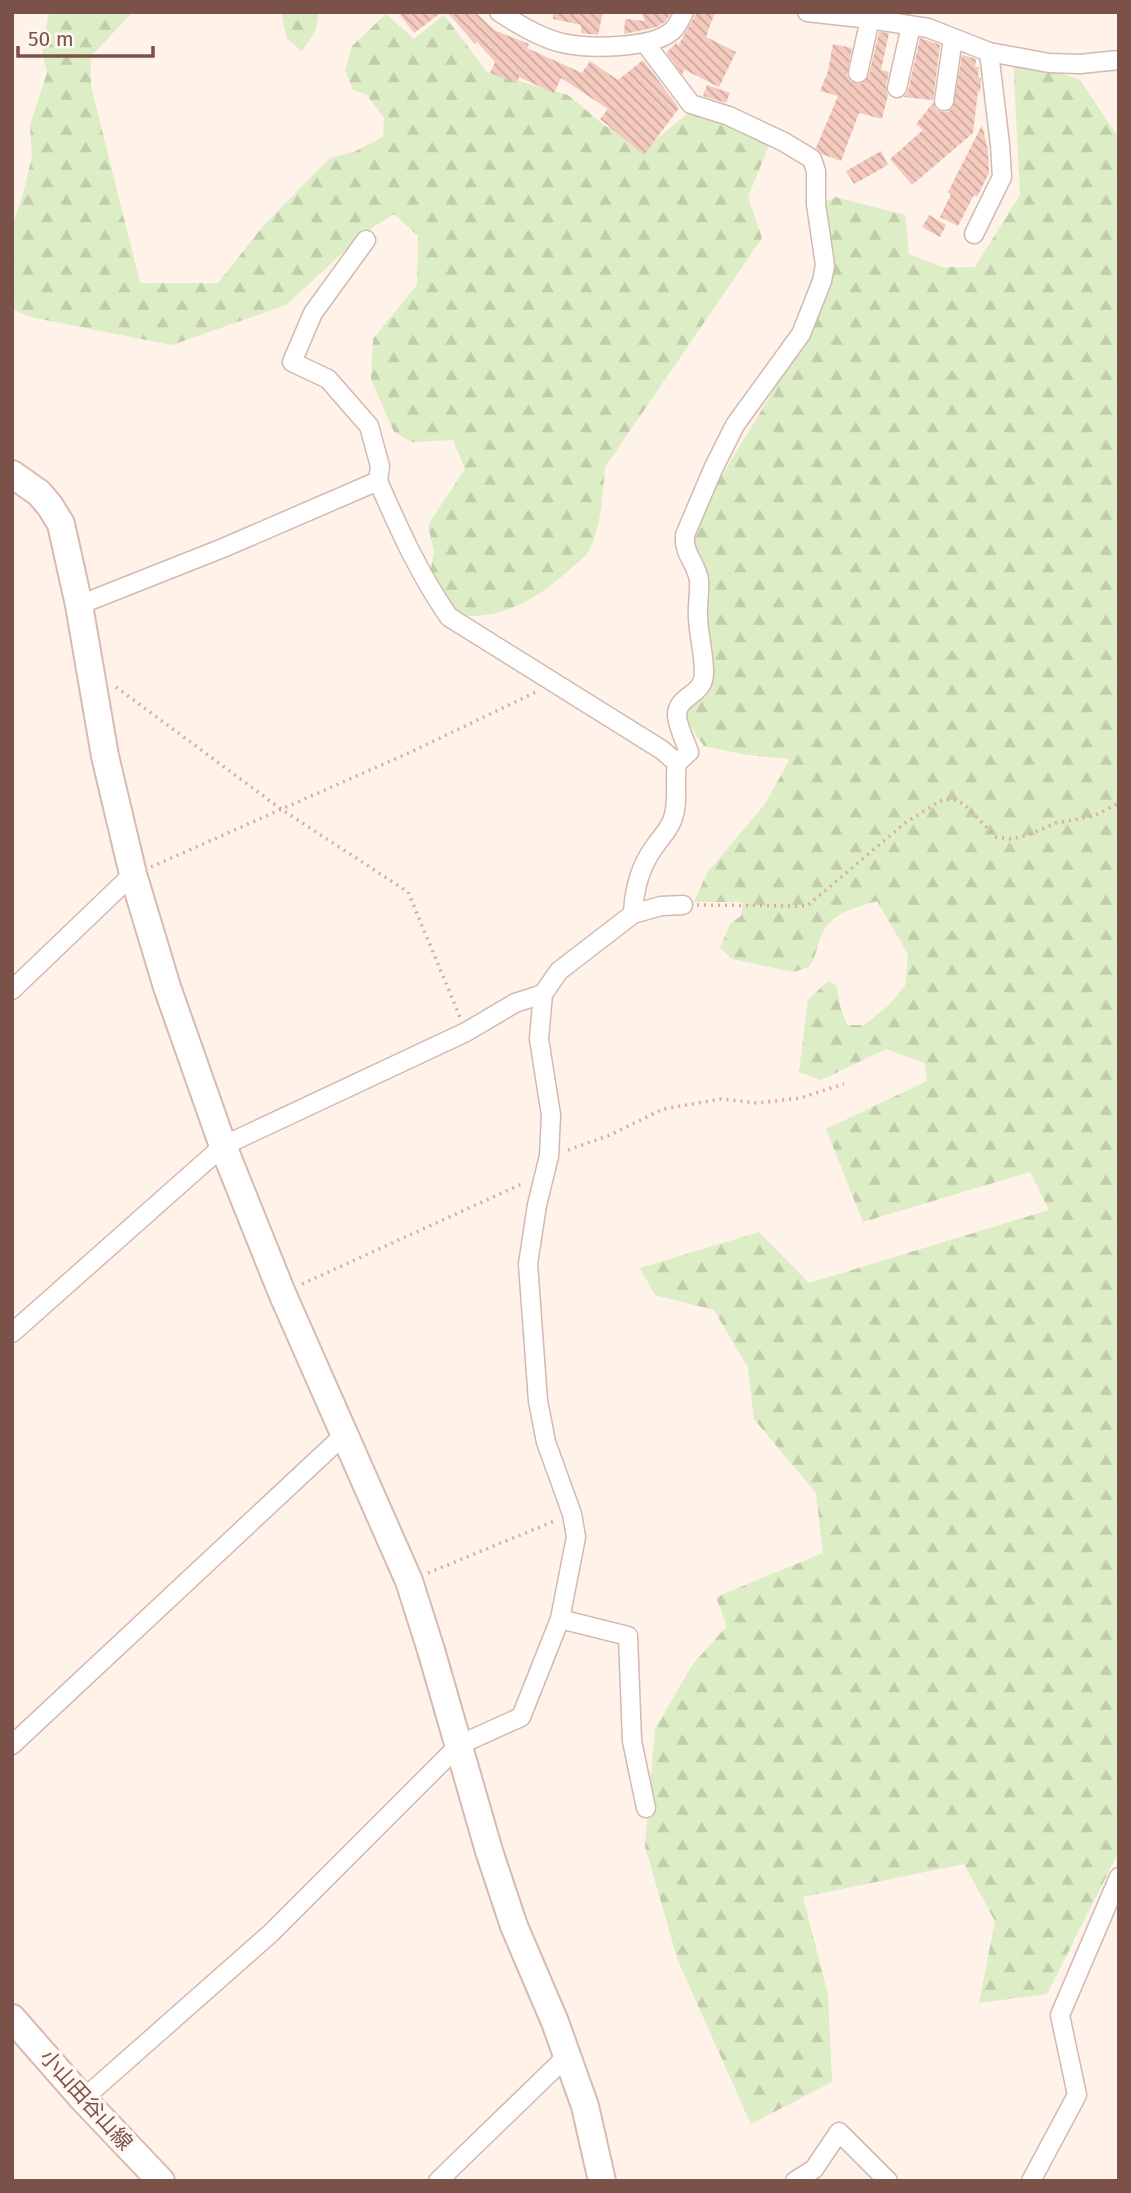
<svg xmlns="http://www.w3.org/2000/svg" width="1131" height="2193" font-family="'Fira Sans','Noto Sans JP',sans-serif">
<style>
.forest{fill:url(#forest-firs)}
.building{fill:url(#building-back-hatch)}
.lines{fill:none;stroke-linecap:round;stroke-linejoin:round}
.street-casing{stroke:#d4b9b0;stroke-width:21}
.secondary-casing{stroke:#d9baaf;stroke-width:30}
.path{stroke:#dbaca0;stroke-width:3.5;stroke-dasharray:2 5;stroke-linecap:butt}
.street{stroke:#fff;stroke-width:18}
.secondary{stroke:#fff;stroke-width:26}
.labels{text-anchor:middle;stroke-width:7;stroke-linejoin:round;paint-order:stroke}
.street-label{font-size:21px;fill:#7b5249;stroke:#fff7f1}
</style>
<defs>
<pattern id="forest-firs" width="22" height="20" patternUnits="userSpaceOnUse" patternTransform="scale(1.75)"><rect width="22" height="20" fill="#ddedc5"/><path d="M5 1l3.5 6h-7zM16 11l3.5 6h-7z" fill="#c1cdab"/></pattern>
<pattern id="building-back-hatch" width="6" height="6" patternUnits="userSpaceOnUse" patternTransform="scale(1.75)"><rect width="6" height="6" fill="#f5cabe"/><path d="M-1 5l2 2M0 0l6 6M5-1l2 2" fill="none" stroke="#cba79c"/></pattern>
</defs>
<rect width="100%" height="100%" fill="#fef2e9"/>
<!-- forest -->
<g class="forest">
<path d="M 50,12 L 133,12 L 91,56 L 91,86 L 140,283 L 218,283 L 264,225 L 330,158 L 354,152 L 383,137 L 384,118 L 366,94 L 353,90 L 345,70 L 352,46 L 386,14 L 414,39 L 444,15 L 487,72 L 568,95 L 605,126 L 652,143 L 692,110 L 769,145 L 748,197 L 762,238 L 605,467 C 603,492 601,530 588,552 C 584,559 574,565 568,571 C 536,600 496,623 451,614 L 430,573 L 434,552 L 428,525 L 465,469 L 453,440 L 412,442 L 394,432 L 371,379 L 373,339 L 417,285 L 418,236 L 394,214 L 364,233 L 286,305 L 172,345 L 30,317 L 12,309 L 12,227 L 23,194 L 32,156 L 30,125 L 47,73 L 42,50 L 48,16 Z"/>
<polygon points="281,12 319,12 315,32 302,51 287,39"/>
<path d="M 1013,56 L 1080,80 L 1119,138 L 1119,1851 L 1047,1994 L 979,2003 L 995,1921 L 964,1864 L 803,1897 L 828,1995 L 832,2082 L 751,2124 L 678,1961 L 645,1846 L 655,1729 L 693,1664 L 727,1626 L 716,1597 L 823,1553 L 816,1493 L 754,1419 L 748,1368 L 714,1310 L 655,1295 L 640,1268 L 759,1232 L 809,1283 L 1049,1210 L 1030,1172 L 863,1222 L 826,1129 L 927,1081 L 925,1063 L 886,1049 L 821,1080 L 799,1072 L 808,1000 L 828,981 L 837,986 L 840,1006 L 847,1025 L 864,1025 L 888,1006 L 905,986 L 908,954 L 877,901 C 856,907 829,914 821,936 C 816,948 817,955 809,967 L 793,972 L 732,959 L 720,948 L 730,924 L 741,916 L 743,902 L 694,902 L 707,873 L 765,804 L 790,759 L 747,755 L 704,746 C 696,734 677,714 693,701 C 704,692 704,695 710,680 L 698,561 L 691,535 L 708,498 L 805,339 L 823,302 L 833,262 L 822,204 L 835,197 L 905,215 L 909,254 L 942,267 L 975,267 L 1020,195 Z"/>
</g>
<!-- building -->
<g class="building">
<polygon points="398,12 442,12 414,33"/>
<polygon points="447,12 475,12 494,30 529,44 527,48 582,73 590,61 618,80 643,60 679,108 644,155 600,119 608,109 561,78 554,93 519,77 517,83 490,73 495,62 477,42 475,44"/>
<polygon points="553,12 603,12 598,35 581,33 581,25 553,19"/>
<polygon points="641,12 671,12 666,21 657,27 624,34 625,19 645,21"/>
<polygon points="697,12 715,12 706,37 736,52 719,87 685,70 682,74 666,53 677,42 678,46"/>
<polygon points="879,32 889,33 881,70 889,72 886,86 888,95 882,119 859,113 841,161 822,154 816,148 838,96 820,91 828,71 833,44 852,48 847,76 851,82 861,84 869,75"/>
<polygon points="920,38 940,45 933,100 904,97 908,91"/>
<polygon points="962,55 976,59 975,67 979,67 978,77 981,78 981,84 980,92 978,91 973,133 912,185 890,159 923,130 916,124 933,103 936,109 942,112 948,112 953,107"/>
<polygon points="707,85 730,93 726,103 703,96"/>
<polygon points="982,125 988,151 989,173 977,197 974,195 958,226 940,217 951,194 948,192"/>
<polygon points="881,151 888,165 854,184 846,171"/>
<polygon points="929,215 946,225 940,237 922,227"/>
</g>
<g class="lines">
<!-- street casing -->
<g class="street-casing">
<g id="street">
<path d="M 499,12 C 518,24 540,38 562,43 C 588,49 651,49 672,31 C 677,27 681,18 684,12"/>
<polyline points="807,12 870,19 928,28 989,52 1049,63 1080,64 1119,60"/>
<path d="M 645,43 L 691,104 L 729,116 L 784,142 L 812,159 L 816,171 L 816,204 L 825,265 L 822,281 L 801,334 L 735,425 L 713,469 L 685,535 C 683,554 696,562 699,580 C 700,593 697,606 698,618 C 699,636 704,655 704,672 C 705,696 676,695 677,716 C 678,727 685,741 689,752 L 677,763"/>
<polyline points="858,73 870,19"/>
<polyline points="897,88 911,26"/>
<polyline points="944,101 953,38"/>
<polyline points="974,234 1002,177 1000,145 989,52"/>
<polyline points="366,240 313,313 292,362 328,379 369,426 380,466 378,481"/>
<path d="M 79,605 L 223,548 L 378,481 C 399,529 419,574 449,617 L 662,750 L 677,763 C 674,781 679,801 673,818 C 670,829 661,837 655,846 C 640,866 634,890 633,914"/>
<polyline points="12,990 133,874"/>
<polyline points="12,1333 223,1146 466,1032 515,1003 543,994"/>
<polyline points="560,1619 628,1636 632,1741 646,1808"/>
<polyline points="12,1745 345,1434"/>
<polyline points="83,2099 271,1933 459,1745 521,1717 560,1619 576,1537 572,1514 546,1442 538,1401 528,1264 537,1205 549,1156 551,1115 539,1039 543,994 559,971 633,914 661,906 683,905"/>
<polyline points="438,2181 567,2056"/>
<polyline points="795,2181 814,2169 839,2132 888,2181"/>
<polyline points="1031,2181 1077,2095 1060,2015 1119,1877"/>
</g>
</g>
<!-- secondary casing -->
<g class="secondary-casing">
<g id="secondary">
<polyline points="12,474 39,493 50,506 61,524 79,605 105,756 133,874 167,987 223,1146 282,1293 409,1581 431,1650 489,1851 514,1926 555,2022 585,2106 602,2181"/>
<polyline points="12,2018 83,2099 161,2181"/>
</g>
</g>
<!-- path -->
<g class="path">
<polyline points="116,687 281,809 408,892 460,1017"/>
<polyline points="151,867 413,751 536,692"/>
<polyline points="697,905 807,906 905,823 940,801 952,799 964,804 996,837 1011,839 1028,835 1056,823 1094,816 1119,803"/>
<polyline points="568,1150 610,1135 663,1109 721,1099 757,1103 800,1098 844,1084"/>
<polyline points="302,1284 524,1183"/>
<polyline points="428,1573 557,1520"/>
</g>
<!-- street -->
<use href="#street" class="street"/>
<!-- secondary -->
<use href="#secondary" class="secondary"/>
</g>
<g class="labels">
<!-- street labels -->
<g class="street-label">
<text transform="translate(86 2100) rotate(48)" y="7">小山田谷山線</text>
</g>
</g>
<!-- border -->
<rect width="1131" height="2193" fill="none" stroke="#7b5249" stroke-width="28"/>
<!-- scale -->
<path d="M18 46v10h135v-10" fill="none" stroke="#7b5249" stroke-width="3.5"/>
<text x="28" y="46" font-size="21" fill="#7b5249" stroke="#fff7f1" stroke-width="5" paint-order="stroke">50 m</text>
</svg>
